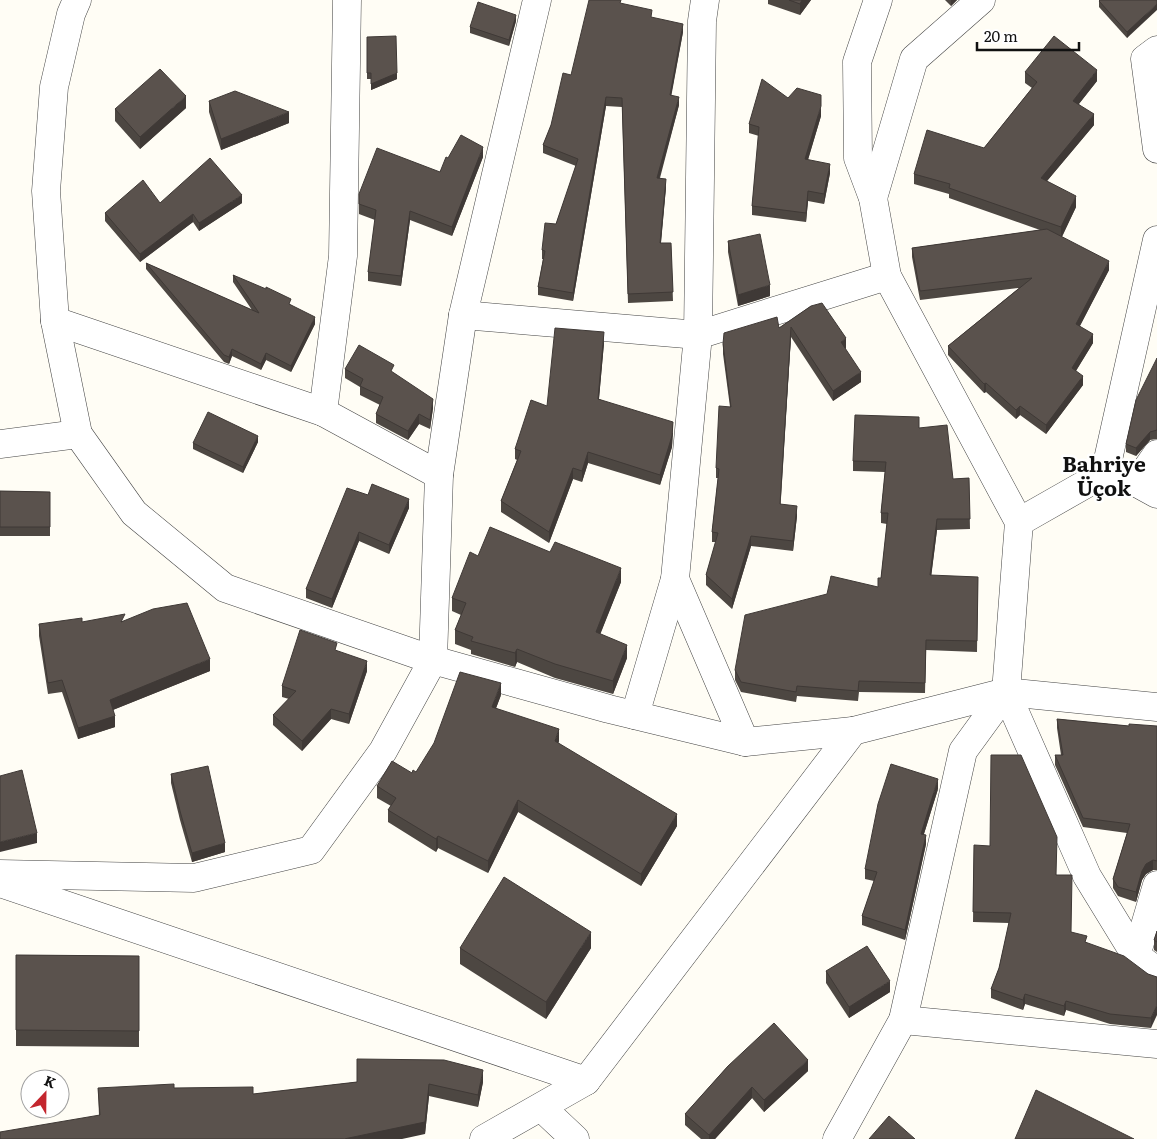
<svg xmlns="http://www.w3.org/2000/svg" width="1157" height="1139" font-family="Literata,serif">
<style>
.lines{fill:none;stroke-linecap:round;stroke-linejoin:round}
.minor-casing{stroke:#444;stroke-width:29}
.minor{stroke:#fff;stroke-width:28}
.wall{fill:#4d4742}
.shaded-wall{fill:#3f3936}
.building{fill:#5a524d;stroke:#3f3936}
.labels{text-anchor:middle;stroke-width:5;stroke-linejoin:round;paint-order:stroke}
.district-label{font-size:21px;font-weight:bold;fill:#111;stroke:#fff}
</style>
<rect width="100%" height="100%" fill="#fffdf5"/>
<g class="lines">
<!-- minor casing -->
<g class="minor-casing">
<g id="minor">
<polyline points="77,0 71,14 54,87 46,191 55,321 78,434 134,513 225,588 433,660 609,709 745,742 853,731"/>
<polyline points="878,0 857,62 858,158 873,198 887,276 1019,522 1006,692 1087,876 1136,956 1157,971"/>
<polyline points="1157,50 1145,59 1157,149"/>
<polyline points="873,198 914,59 981,0"/>
<polyline points="463,315 698,335 887,276"/>
<polyline points="55,321 323,412 439,475"/>
<polyline points="323,412 343,256 347,0"/>
<polyline points="0,444 78,434"/>
<polyline points="1105,473 1137,483 1157,494"/>
<polyline points="1137,483 1157,454"/>
<polyline points="1019,522 1105,473 1157,240"/>
<polyline points="675,579 745,742"/>
<polyline points="635,715 675,579 698,335 702,21 705,0"/>
<polyline points="0,874 194,878 311,850 383,751 433,660 439,475 463,315 537,0"/>
<polyline points="0,883 586,1081"/>
<polyline points="1136,956 1157,885"/>
<polyline points="903,1020 1157,1044"/>
<polyline points="542,1108 575,1139"/>
<polyline points="484,1139 586,1081 853,731 1006,692 1157,707"/>
<polyline points="837,1139 903,1020 963,751 1006,692"/>
</g>
</g>
<!-- minor -->
<use href="#minor" class="minor"/>
</g>
<!-- wall -->
<g class="wall">
<polygon points="768,0 811,0 800,15 768,4"/>
<polygon points="945,0 957,0 951,6"/>
<polygon points="1157,0 1127,38 1099,7 1099,1"/>
<polygon points="622,4 683,32 671,95 679,105 660,178 666,187 661,243 671,243 673,301 628,303 622,107 606,106 573,301 538,295 538,287 543,259 542,259 542,250 556,224 576,166 543,153 543,145 571,75"/>
<polygon points="516,21 509,46 470,33 470,27"/>
<polygon points="367,37 397,79 371,90 371,79 367,79"/>
<polygon points="1025,72 1097,81 1079,104 1094,125 1047,181 1076,207 1062,237 1109,270 1080,326 1093,343 1076,371 1083,385 1046,434 1020,415 1016,419 986,392 984,393 948,355 948,346 1019,288 920,300 912,257 912,248 1040,230 949,198 949,194 914,184 914,174 984,148 1032,88 1025,83"/>
<polygon points="788,98 821,116 808,160 830,173 824,204 808,201 806,222 752,215 752,206 759,136 749,133 749,124"/>
<polygon points="209,101 289,123 221,150 209,112"/>
<polygon points="186,108 140,149 115,121 115,109"/>
<polygon points="483,157 452,236 410,220 401,286 368,281 368,272 375,220 359,214 359,194 440,172 448,158"/>
<polygon points="160,203 242,203 199,231 193,222 140,262 105,221 105,213"/>
<polygon points="728,241 770,296 738,306 728,252"/>
<polygon points="146,263 252,310 233,282 233,275 291,305 315,324 291,372 266,360 261,370 232,356 229,364 224,362 146,269"/>
<polygon points="811,306 846,348 845,349 861,382 833,401 791,337 780,504 797,516 793,551 751,546 732,609 706,585 706,575 716,542 712,542 712,532 718,478 716,478 716,468 730,407 723,354 723,344 779,328"/>
<polygon points="604,343 599,399 673,433 672,447 660,485 588,463 582,482 573,479 549,543 501,512 501,501 517,460 515,459 515,449 547,406"/>
<polygon points="1157,358 1157,439 1150,440 1136,456 1126,452 1126,444"/>
<polygon points="345,369 394,373 433,408 430,429 419,424 408,440 376,423 376,414 380,405 360,395 360,387 345,378"/>
<polygon points="919,428 953,479 969,478 970,529 937,530 931,576 978,577 977,652 926,650 925,693 859,692 858,701 797,696 796,702 741,692 735,680 735,670 878,587 881,578 887,524 881,523 881,513 885,472 853,471 853,461"/>
<polygon points="258,442 243,473 193,449 193,443"/>
<polygon points="0,491 50,492 50,536 0,536"/>
<polygon points="368,495 409,508 389,554 359,541 332,608 306,598 306,589"/>
<polygon points="478,556 621,582 600,634 627,658 613,694 555,678 517,662 515,667 471,654 471,650 455,644 455,630 461,615 452,611 452,598"/>
<polygon points="125,621 210,671 113,710 115,727 78,739 62,692 48,694 39,636 39,624 82,622"/>
<polygon points="337,651 367,671 349,724 331,719 302,751 273,725 273,715 289,699 282,697 282,686"/>
<polygon points="501,695 496,708 559,741 558,743 677,826 641,886 518,812 488,873 438,848 436,852 388,822 388,810 391,806 377,798 377,786 416,772"/>
<polygon points="1057,719 1129,726 1157,726 1157,870 1153,870 1146,874 1142,880 1136,902 1118,896 1113,888 1113,879 1127,833 1083,827 1055,765 1055,755 1061,755 1057,728"/>
<polygon points="171,774 225,852 192,862 180,820 171,783"/>
<polygon points="938,789 924,834 926,844 905,940 862,925 862,916 874,881 865,879 865,869"/>
<polygon points="974,845 1057,875 1071,932 1087,943 1148,974 1156,977 1151,1028 1110,1024 1066,1010 1064,1016 1025,1004 1023,1010 991,998 991,989 999,968 1009,923 973,922"/>
<polygon points="1157,931 1157,952 1154,950 1154,940"/>
<polygon points="460,948 591,948 546,1019 460,964"/>
<polygon points="16,955 139,956 139,1047 16,1046"/>
<polygon points="826,971 890,992 849,1018 826,983"/>
<polygon points="728,1066 808,1071 764,1112 752,1098 715,1139 701,1139 685,1125 685,1114"/>
<polygon points="357,1082 483,1082 478,1107 429,1096 425,1134 99,1116 98,1088 174,1088 253,1094"/>
</g>
<!-- shaded-wall -->
<g class="shaded-wall">
<polygon points="802,0 811,0 800,15 800,4"/>
<polygon points="951,0 957,0 951,6"/>
<polygon points="1157,4 1157,10 1127,38 1127,32"/>
<polygon points="516,15 516,21 509,46 509,40"/>
<polygon points="683,24 683,32 670,103 670,95"/>
<polygon points="1097,70 1097,81 1073,111 1073,101"/>
<polygon points="397,73 397,79 371,90 371,84"/>
<polygon points="186,96 186,108 140,149 140,137"/>
<polygon points="606,97 606,106 573,301 573,293"/>
<polygon points="679,97 679,105 657,186 657,178"/>
<polygon points="821,106 821,116 805,169 805,159"/>
<polygon points="289,112 289,123 221,150 221,139"/>
<polygon points="1094,114 1094,125 1041,188 1041,178"/>
<polygon points="483,147 483,157 452,236 452,227"/>
<polygon points="830,164 830,173 824,204 824,194"/>
<polygon points="666,179 666,187 660,252 660,243"/>
<polygon points="808,191 808,201 806,222 806,213"/>
<polygon points="242,195 242,203 199,231 199,223"/>
<polygon points="1076,196 1076,207 1061,238 1061,227"/>
<polygon points="410,211 410,220 401,286 401,276"/>
<polygon points="193,214 193,222 140,262 140,254"/>
<polygon points="1109,261 1109,270 1076,333 1076,324"/>
<polygon points="770,285 770,296 738,306 738,295"/>
<polygon points="315,317 315,324 291,372 291,366"/>
<polygon points="791,327 791,337 780,514 780,504"/>
<polygon points="604,332 604,343 598,409 598,399"/>
<polygon points="1093,334 1093,343 1072,377 1072,368"/>
<polygon points="846,338 846,348 841,352 841,342"/>
<polygon points="232,349 232,356 229,364 229,357"/>
<polygon points="266,353 266,360 261,370 261,364"/>
<polygon points="861,372 861,382 833,401 833,391"/>
<polygon points="1083,376 1083,385 1046,434 1046,425"/>
<polygon points="986,383 986,392 984,393 984,384"/>
<polygon points="433,399 433,408 430,429 430,420"/>
<polygon points="1020,406 1020,415 1016,419 1016,410"/>
<polygon points="419,414 419,424 408,440 408,431"/>
<polygon points="673,422 672,447 660,485 660,475"/>
<polygon points="1150,432 1150,440 1136,456 1136,448"/>
<polygon points="258,436 258,442 243,473 243,467"/>
<polygon points="588,452 588,463 582,482 582,471"/>
<polygon points="573,468 573,479 549,543 549,532"/>
<polygon points="409,499 409,508 389,554 389,545"/>
<polygon points="797,506 797,516 793,551 793,541"/>
<polygon points="937,519 937,530 930,586 930,575"/>
<polygon points="359,532 359,541 332,608 332,599"/>
<polygon points="751,536 751,546 732,609 732,599"/>
<polygon points="621,568 621,582 596,645 596,632"/>
<polygon points="627,645 627,658 613,694 613,681"/>
<polygon points="517,649 517,662 515,667 515,653"/>
<polygon points="210,659 210,671 110,711 110,700"/>
<polygon points="367,661 367,671 349,724 349,714"/>
<polygon points="501,683 501,695 492,719 492,707"/>
<polygon points="331,709 331,719 302,751 302,741"/>
<polygon points="115,716 115,727 78,739 78,728"/>
<polygon points="559,729 559,741 555,753 555,741"/>
<polygon points="938,779 938,789 921,843 921,834"/>
<polygon points="518,800 518,812 488,873 488,861"/>
<polygon points="677,814 677,826 641,886 641,874"/>
<polygon points="37,833 37,843 0,852 0,842"/>
<polygon points="926,835 926,844 905,940 905,930"/>
<polygon points="438,836 438,848 436,852 436,839"/>
<polygon points="225,843 225,852 192,862 192,853"/>
<polygon points="1153,860 1153,870 1146,874 1142,880 1136,902 1136,892 1142,871 1146,864"/>
<polygon points="591,932 591,948 546,1019 546,1002"/>
<polygon points="890,981 890,992 849,1018 849,1007"/>
<polygon points="1025,994 1025,1004 1023,1010 1023,1000"/>
<polygon points="1066,1001 1066,1010 1064,1016 1064,1006"/>
<polygon points="1157,1005 1157,1015 1151,1028 1151,1018"/>
<polygon points="808,1060 808,1071 764,1112 764,1100"/>
<polygon points="483,1070 483,1082 478,1107 478,1095"/>
<polygon points="429,1084 429,1096 425,1134 402,1139 344,1139"/>
<polygon points="752,1087 752,1098 715,1139 709,1139 709,1135"/>
</g>
<!-- building -->
<g class="building">
<polygon points="589,0 621,0 620,3 652,10 651,17 683,24 670,95 679,97 657,178 666,179 660,243 671,243 673,292 628,294 622,98 606,97 573,293 538,287 545,251 542,250 545,223 556,224 578,159 543,145 551,125 563,73 571,75"/>
<polygon points="789,0 802,0 800,4"/>
<polygon points="1100,0 1157,0 1157,4 1127,32 1099,1"/>
<polygon points="478,2 516,15 509,40 470,27"/>
<polygon points="396,36 397,73 371,84 371,73 367,73 367,37"/>
<polygon points="1054,36 1097,70 1073,101 1094,114 1041,178 1076,196 1061,227 949,188 950,184 914,174 927,130 984,148 1037,82 1025,72"/>
<polygon points="160,69 186,96 140,137 115,109"/>
<polygon points="762,79 788,98 797,88 821,95 821,106 805,159 830,164 824,194 808,191 806,213 752,206 759,127 749,124"/>
<polygon points="235,91 289,112 221,139 209,101"/>
<polygon points="461,135 483,147 452,227 410,211 401,276 368,272 376,210 359,204 359,194 377,148 440,172 446,157 448,158"/>
<polygon points="210,158 242,195 199,223 193,214 140,254 105,213 143,180 160,203"/>
<polygon points="1047,229 1109,261 1076,324 1093,334 1072,368 1083,376 1046,425 1020,406 1016,410 986,383 984,384 948,346 1032,278 920,291 912,248"/>
<polygon points="760,234 770,285 738,295 728,241"/>
<polygon points="146,263 259,313 233,275 266,289 266,287 291,299 289,304 315,317 291,366 266,353 261,364 232,349 229,357 224,355"/>
<polygon points="822,303 846,338 841,342 861,372 833,391 791,327 780,504 797,506 793,541 751,536 732,599 706,575 718,533 712,532 719,469 716,468 719,406 731,407 723,344 724,333 777,317 779,328 811,306"/>
<polygon points="555,328 604,332 598,399 673,422 672,436 660,475 588,452 582,471 573,468 549,532 501,501 521,451 515,449 531,400 547,406"/>
<polygon points="359,345 394,365 391,371 433,399 430,420 419,414 408,431 376,414 383,397 360,386 363,379 345,369"/>
<polygon points="1157,358 1157,430 1150,432 1136,448 1126,444 1136,400"/>
<polygon points="208,412 258,436 243,467 193,443"/>
<polygon points="855,415 919,417 919,428 947,425 953,479 969,478 970,519 937,519 930,575 978,577 977,641 926,640 925,683 859,681 858,691 797,686 796,692 741,682 735,670 745,615 827,594 831,576 878,587 878,578 881,578 888,513 881,513 886,462 853,461"/>
<polygon points="372,484 409,499 389,545 359,532 332,599 306,589 347,488 368,495"/>
<polygon points="0,491 50,492 50,527 0,527"/>
<polygon points="490,527 550,552 555,542 621,568 596,632 627,645 613,681 555,664 517,649 515,653 471,641 473,637 455,630 466,603 452,598 470,552 478,556"/>
<polygon points="187,603 210,659 110,700 115,716 78,728 62,680 48,683 39,624 82,618 82,622 125,614 121,622 153,609"/>
<polygon points="300,630 337,643 335,650 367,661 349,714 331,709 302,741 273,715 296,691 282,686"/>
<polygon points="460,672 501,683 492,707 559,729 555,741 677,814 641,874 518,800 488,861 438,836 436,839 388,810 396,798 377,786 392,761 412,773 413,770 416,772 434,743"/>
<polygon points="1057,719 1129,726 1129,724 1157,726 1157,861 1153,860 1146,864 1142,871 1136,892 1118,887 1113,879 1130,824 1083,818 1055,755 1063,755"/>
<polygon points="991,755 1021,755 1057,837 1056,875 1072,875 1071,932 1087,936 1085,942 1124,956 1148,974 1157,977 1157,1005 1151,1018 1110,1014 1066,1001 1064,1006 1025,994 1023,1000 991,989 999,968 1011,913 973,912 974,845 990,846"/>
<polygon points="891,764 938,779 921,834 926,835 905,930 862,916 877,872 865,869 878,804"/>
<polygon points="208,766 225,843 192,853 180,811 171,774"/>
<polygon points="22,770 37,833 0,842 0,776"/>
<polygon points="504,877 591,932 546,1002 460,948"/>
<polygon points="1157,931 1157,942 1154,940"/>
<polygon points="867,946 890,981 849,1007 826,971"/>
<polygon points="16,955 139,956 139,1031 16,1030"/>
<polygon points="774,1023 808,1060 764,1100 752,1087 709,1135 685,1114 728,1066"/>
<polygon points="357,1059 444,1060 483,1070 478,1095 429,1084 425,1122 344,1139 0,1139 0,1132 100,1115 98,1088 174,1084 174,1088 253,1087 253,1094 357,1082"/>
<polygon points="1036,1090 1134,1139 1015,1139"/>
<polygon points="889,1116 915,1139 869,1139"/>
</g>
<g class="labels">
<!-- district labels -->
<g class="district-label">
<text x="1104" y="472">Bahriye<tspan x="1104" dy="24">Üçok</tspan></text>
</g>
</g>
<!-- north arrow -->
<g transform="translate(45 1094) rotate(22)"><circle r="24" fill="#ffffff" stroke="#a0a0a0"/>
<path d="M0-4L9 19L0 12L-9 19Z" fill="#c4262e"/>
<text y="-8" font-size="14" font-weight="bold" text-anchor="middle" fill="#111111">K</text>
</g>
<!-- scale -->
<path d="M977 42v8h102v-8" fill="none" stroke="#111111" stroke-width="2.5"/>
<text x="984" y="42" font-size="15" fill="#111111" stroke="#ffffff" stroke-width="4" paint-order="stroke">20 m</text>
</svg>
